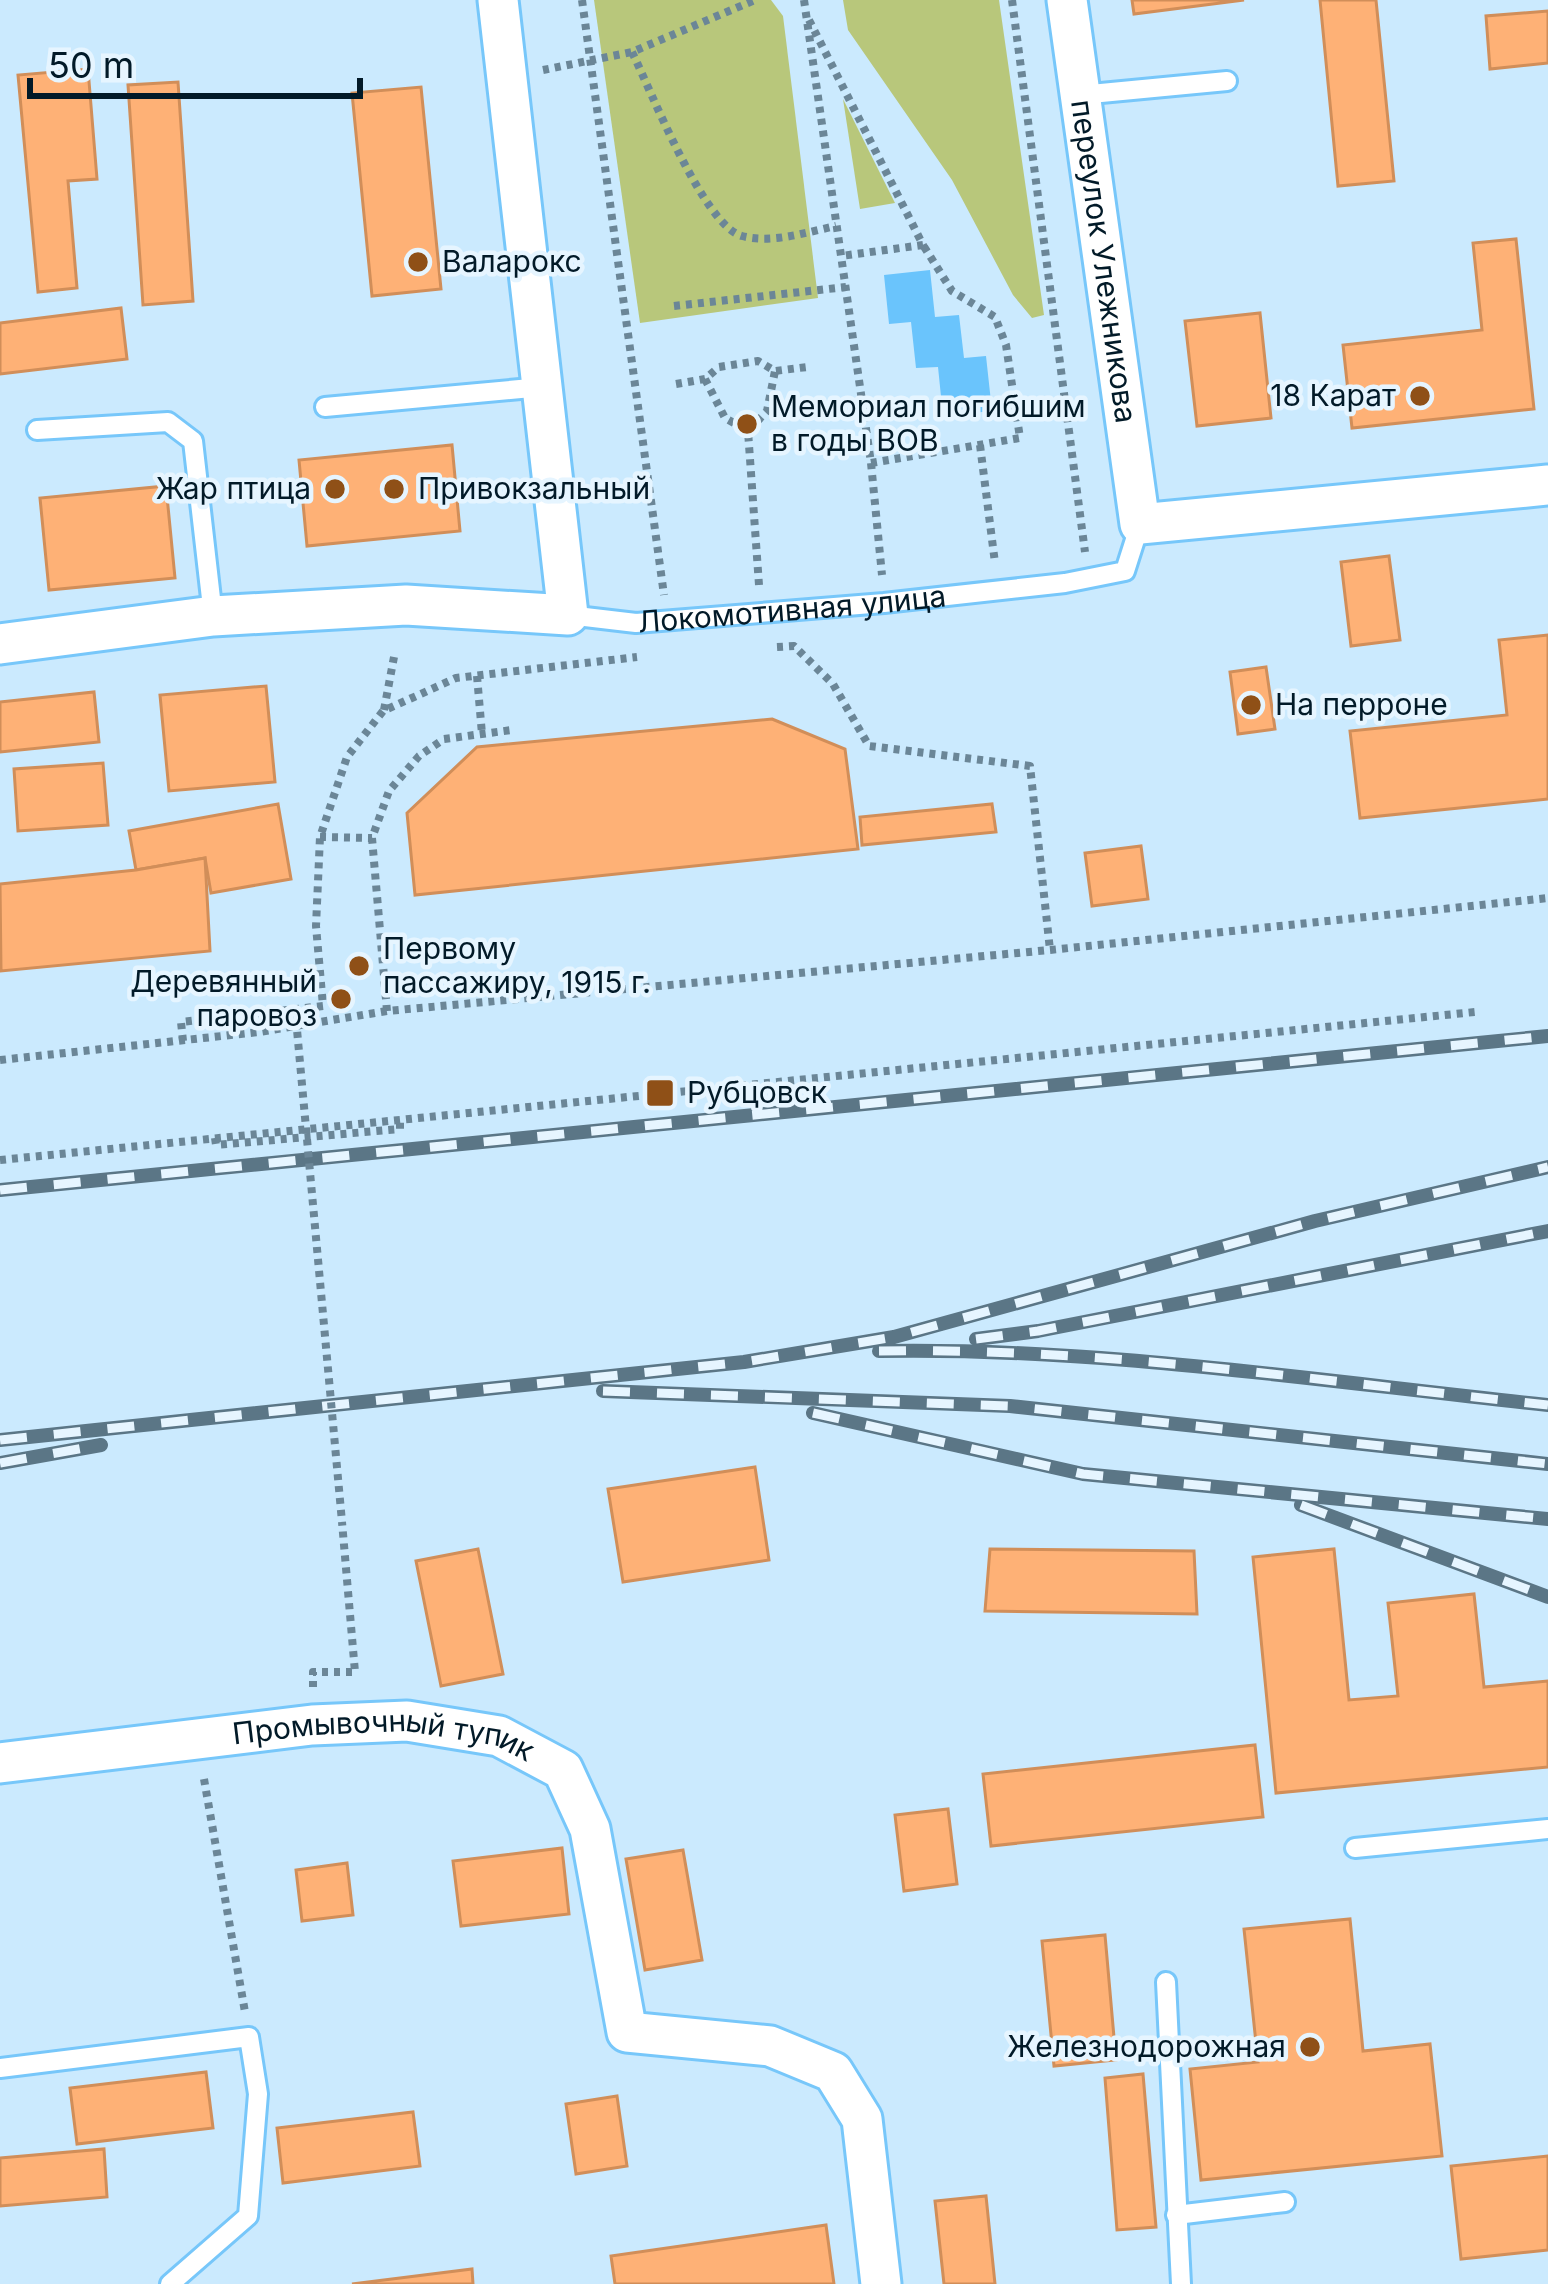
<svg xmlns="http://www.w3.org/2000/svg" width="1548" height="2284" font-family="Inter,sans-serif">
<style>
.green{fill:#b8c77b}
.water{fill:#6ac4fc}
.building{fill:#feb176;stroke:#d18e59;stroke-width:3}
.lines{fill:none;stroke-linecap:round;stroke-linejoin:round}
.lane-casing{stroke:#77c7fa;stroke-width:24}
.street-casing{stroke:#77c7fa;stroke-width:45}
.path{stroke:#6b8697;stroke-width:8;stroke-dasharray:6 6;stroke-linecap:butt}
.lane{stroke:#fff;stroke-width:18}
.street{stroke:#fff;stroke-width:39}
.rail-casing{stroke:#5b7686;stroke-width:14}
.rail{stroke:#e6f5ff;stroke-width:9;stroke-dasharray:27;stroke-linecap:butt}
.path-bridge{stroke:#6b8697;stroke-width:8;stroke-dasharray:6 6;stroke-linecap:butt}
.poi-dot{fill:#8f5017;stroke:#e6f5ff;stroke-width:4.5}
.labels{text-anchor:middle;stroke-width:9;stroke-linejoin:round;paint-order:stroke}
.poi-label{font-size:30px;fill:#021a28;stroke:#e6f5ff;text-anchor:start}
.street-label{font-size:30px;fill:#021a28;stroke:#e6f5ff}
</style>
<rect width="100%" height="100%" fill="#cbeafe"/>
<!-- green -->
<g class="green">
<polygon points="594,0 771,0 783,16 818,298 640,323"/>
<polygon points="843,0 999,0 1044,315 1032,318 1013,295 952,180 848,30"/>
<polygon points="843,99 895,203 860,209"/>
</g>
<!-- water -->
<polygon class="water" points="930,270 935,317 959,315 964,358 986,356 992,411 943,416 938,367 916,368 911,322 889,324 884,275"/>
<!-- building -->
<g class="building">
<polygon points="1132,0 1244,0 1134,14"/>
<polygon points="1320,0 1376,0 1394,181 1338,186"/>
<polygon points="1548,11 1548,63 1490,69 1486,16"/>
<polygon points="88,69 97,179 68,181 77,288 38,292 18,75"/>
<polygon points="178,82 193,301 143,305 128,85"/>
<polygon points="421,87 441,289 372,296 352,93"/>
<polygon points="1516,239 1534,409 1352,428 1343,345 1482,330 1473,243"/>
<polygon points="121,308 127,359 0,374 0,323"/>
<polygon points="1260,313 1271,418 1197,426 1185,321"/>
<polygon points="452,445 460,531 307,546 299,460"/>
<polygon points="166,486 175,578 49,590 40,498"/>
<polygon points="1389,556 1400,640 1351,646 1341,562"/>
<polygon points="1548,635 1548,799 1360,818 1350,731 1507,715 1499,640"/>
<polygon points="1266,667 1275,729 1238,734 1230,672"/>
<polygon points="266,686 275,782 169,791 160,695"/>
<polygon points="94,692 99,742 0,752 0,702"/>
<polygon points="772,719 845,749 858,849 415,895 407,813 477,747"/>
<polygon points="103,763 108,825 18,831 14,769"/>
<polygon points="278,804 291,879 211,893 205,858 136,870 129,831"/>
<polygon points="992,804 996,832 862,845 860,817"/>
<polygon points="1141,846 1148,899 1092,906 1085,853"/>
<polygon points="205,858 210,951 1,971 0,884 136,870"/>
<polygon points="755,1467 769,1560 623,1582 608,1489"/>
<polygon points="478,1549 503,1674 441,1686 416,1561"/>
<polygon points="990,1549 1194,1551 1197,1614 985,1611"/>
<polygon points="1334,1549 1349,1700 1398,1696 1388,1603 1474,1594 1484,1687 1548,1681 1548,1767 1276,1793 1253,1557"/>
<polygon points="1255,1745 1263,1817 991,1846 983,1774"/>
<polygon points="948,1809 957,1884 904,1891 895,1815"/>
<polygon points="562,1848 569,1914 461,1926 453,1861"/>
<polygon points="683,1850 702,1960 645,1970 626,1859"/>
<polygon points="347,1863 353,1915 302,1921 296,1870"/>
<polygon points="1350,1919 1363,2051 1430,2044 1442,2156 1201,2180 1190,2069 1258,2062 1244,1929"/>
<polygon points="1105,1935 1116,2060 1054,2066 1042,1941"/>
<polygon points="206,2072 213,2128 77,2144 70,2088"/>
<polygon points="1143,2074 1156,2227 1117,2230 1105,2078"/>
<polygon points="617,2096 627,2166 576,2174 566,2104"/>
<polygon points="413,2112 420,2166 283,2183 277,2128"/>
<polygon points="104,2149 107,2197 0,2206 0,2158"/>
<polygon points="1548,2156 1548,2250 1461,2259 1451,2166"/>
<polygon points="986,2196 995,2284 944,2284 935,2201"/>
<polygon points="826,2225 834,2284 615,2284 611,2256"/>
<polygon points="472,2269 473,2284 352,2284"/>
</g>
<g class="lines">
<!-- lane casing -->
<g class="lane-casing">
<g id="lane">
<polyline points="1080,95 1227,81"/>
<polyline points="325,407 542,387"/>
<polyline points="37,430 168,422 193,441 213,616"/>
<path id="s1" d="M 568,615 L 636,623 L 884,603 L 1065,583 L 1125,571 L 1140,524"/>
<polyline points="1355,1848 1548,1829"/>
<polyline points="1166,1982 1181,2284"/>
<polyline points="0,2068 249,2037 258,2094 248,2216 170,2284"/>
<polyline points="1176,2215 1285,2202"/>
</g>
</g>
<!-- street casing -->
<g class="street-casing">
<g id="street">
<path id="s2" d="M 1067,0 L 1140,524 L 1548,485"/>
<polyline points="0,644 213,616 406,605 568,615 498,0"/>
<path id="s3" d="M 0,1763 L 312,1725 L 407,1721 L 499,1736 L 563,1770 L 590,1829 L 627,2032 L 770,2046 L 833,2072 L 862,2119 L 881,2284"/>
</g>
</g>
<!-- path -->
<g class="path">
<polyline points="582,0 664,595"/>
<polyline points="804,0 871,463 882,575"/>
<polyline points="1012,0 1085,552"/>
<polyline points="809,20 923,245 841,256"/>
<path d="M 632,52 C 651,91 704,226 742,236 C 772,244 807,232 836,226"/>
<polyline points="543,70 632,52 755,0"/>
<polyline points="674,306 846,287"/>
<polyline points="705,379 725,418 748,431"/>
<polyline points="676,384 705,379 719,367 758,361 775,371 807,367"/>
<polyline points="980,445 995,563"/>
<polyline points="871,463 1020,438 1006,345 995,317 952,291 923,245"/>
<polyline points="759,585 748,431 767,411 775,371"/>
<polyline points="777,647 794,646 833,684 869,746 1030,766 1050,950"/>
<polyline points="477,676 482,734"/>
<polyline points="384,710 394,657"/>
<polyline points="320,837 372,838"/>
<polyline points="387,1011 372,838 389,791 419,756 444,739 512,730"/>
<polyline points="183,1041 181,1022 323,1006 316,926 320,837 347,757 383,711 456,678 637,657"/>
<polyline points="0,1060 259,1032 387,1011 1050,950 1548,898"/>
<polyline points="215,1138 216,1145 400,1129 400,1120"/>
<polyline points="0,1160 1475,1012"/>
<polyline points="313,1687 313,1672 355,1672 342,1522"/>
<polyline points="204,1779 245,2012"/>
</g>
<!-- lane -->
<use href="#lane" class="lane"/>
<!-- street -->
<use href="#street" class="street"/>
<!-- rail casing -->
<g class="rail-casing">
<g id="rail">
<polyline points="0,1190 1548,1036"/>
<polyline points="976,1339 1038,1331 1548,1231"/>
<path d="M 879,1351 C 1102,1347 1326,1382 1548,1405"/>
<polyline points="603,1391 1010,1406 1548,1464"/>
<polyline points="813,1413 1083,1474 1548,1519"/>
<polyline points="0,1440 744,1362 894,1337 1315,1221 1548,1167"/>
<polyline points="0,1463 101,1445"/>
<polyline points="1301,1505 1548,1597"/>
</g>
</g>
<!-- rail -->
<use href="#rail" class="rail"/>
<!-- path-bridge -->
<polyline class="path-bridge" points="295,1008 342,1522"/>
</g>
<!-- markers -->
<g class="poi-dot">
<circle cx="418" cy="262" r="12"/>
<circle cx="1420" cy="396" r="12"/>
<circle cx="747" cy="424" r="12"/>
<circle cx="335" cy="489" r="12"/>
<circle cx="394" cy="489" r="12"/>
<circle cx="1251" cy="705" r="12"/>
<circle cx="359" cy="966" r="12"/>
<circle cx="341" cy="999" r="12"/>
<rect x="645" y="1078" width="30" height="30" rx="6"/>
<circle cx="1310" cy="2047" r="12"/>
</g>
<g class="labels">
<!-- poi labels -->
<g class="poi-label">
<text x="442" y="272">Валарокс</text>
<text x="1396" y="406" text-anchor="end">18 Карат</text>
<text x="771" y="417">Мемориал погибшим<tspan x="771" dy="34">в годы ВОВ</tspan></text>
<text x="311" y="499" text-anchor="end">Жар птица</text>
<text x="418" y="499">Привокзальный</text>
<text x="1275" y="715">На перроне</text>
<text x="383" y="959">Первому<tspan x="383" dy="34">пассажиру, 1915 г.</tspan></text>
<text x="317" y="992" text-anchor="end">Деревянный<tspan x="317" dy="34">паровоз</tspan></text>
<text x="687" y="1103">Рубцовск</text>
<text x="1286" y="2057" text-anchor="end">Железнодорожная</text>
</g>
<!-- street labels -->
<g class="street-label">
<text dy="10" stroke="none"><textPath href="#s2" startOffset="264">переулок Улежникова</textPath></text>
<text dy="10" stroke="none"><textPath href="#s1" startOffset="225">Локомотивная улица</textPath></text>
<text dy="10" stroke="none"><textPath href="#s3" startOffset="387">Промывочный тупик</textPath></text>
</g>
</g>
<!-- scale -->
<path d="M30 78v18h330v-18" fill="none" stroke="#021a28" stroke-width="6"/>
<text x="48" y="78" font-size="36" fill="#021a28" stroke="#e6f5ff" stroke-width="9" paint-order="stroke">50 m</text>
</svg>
